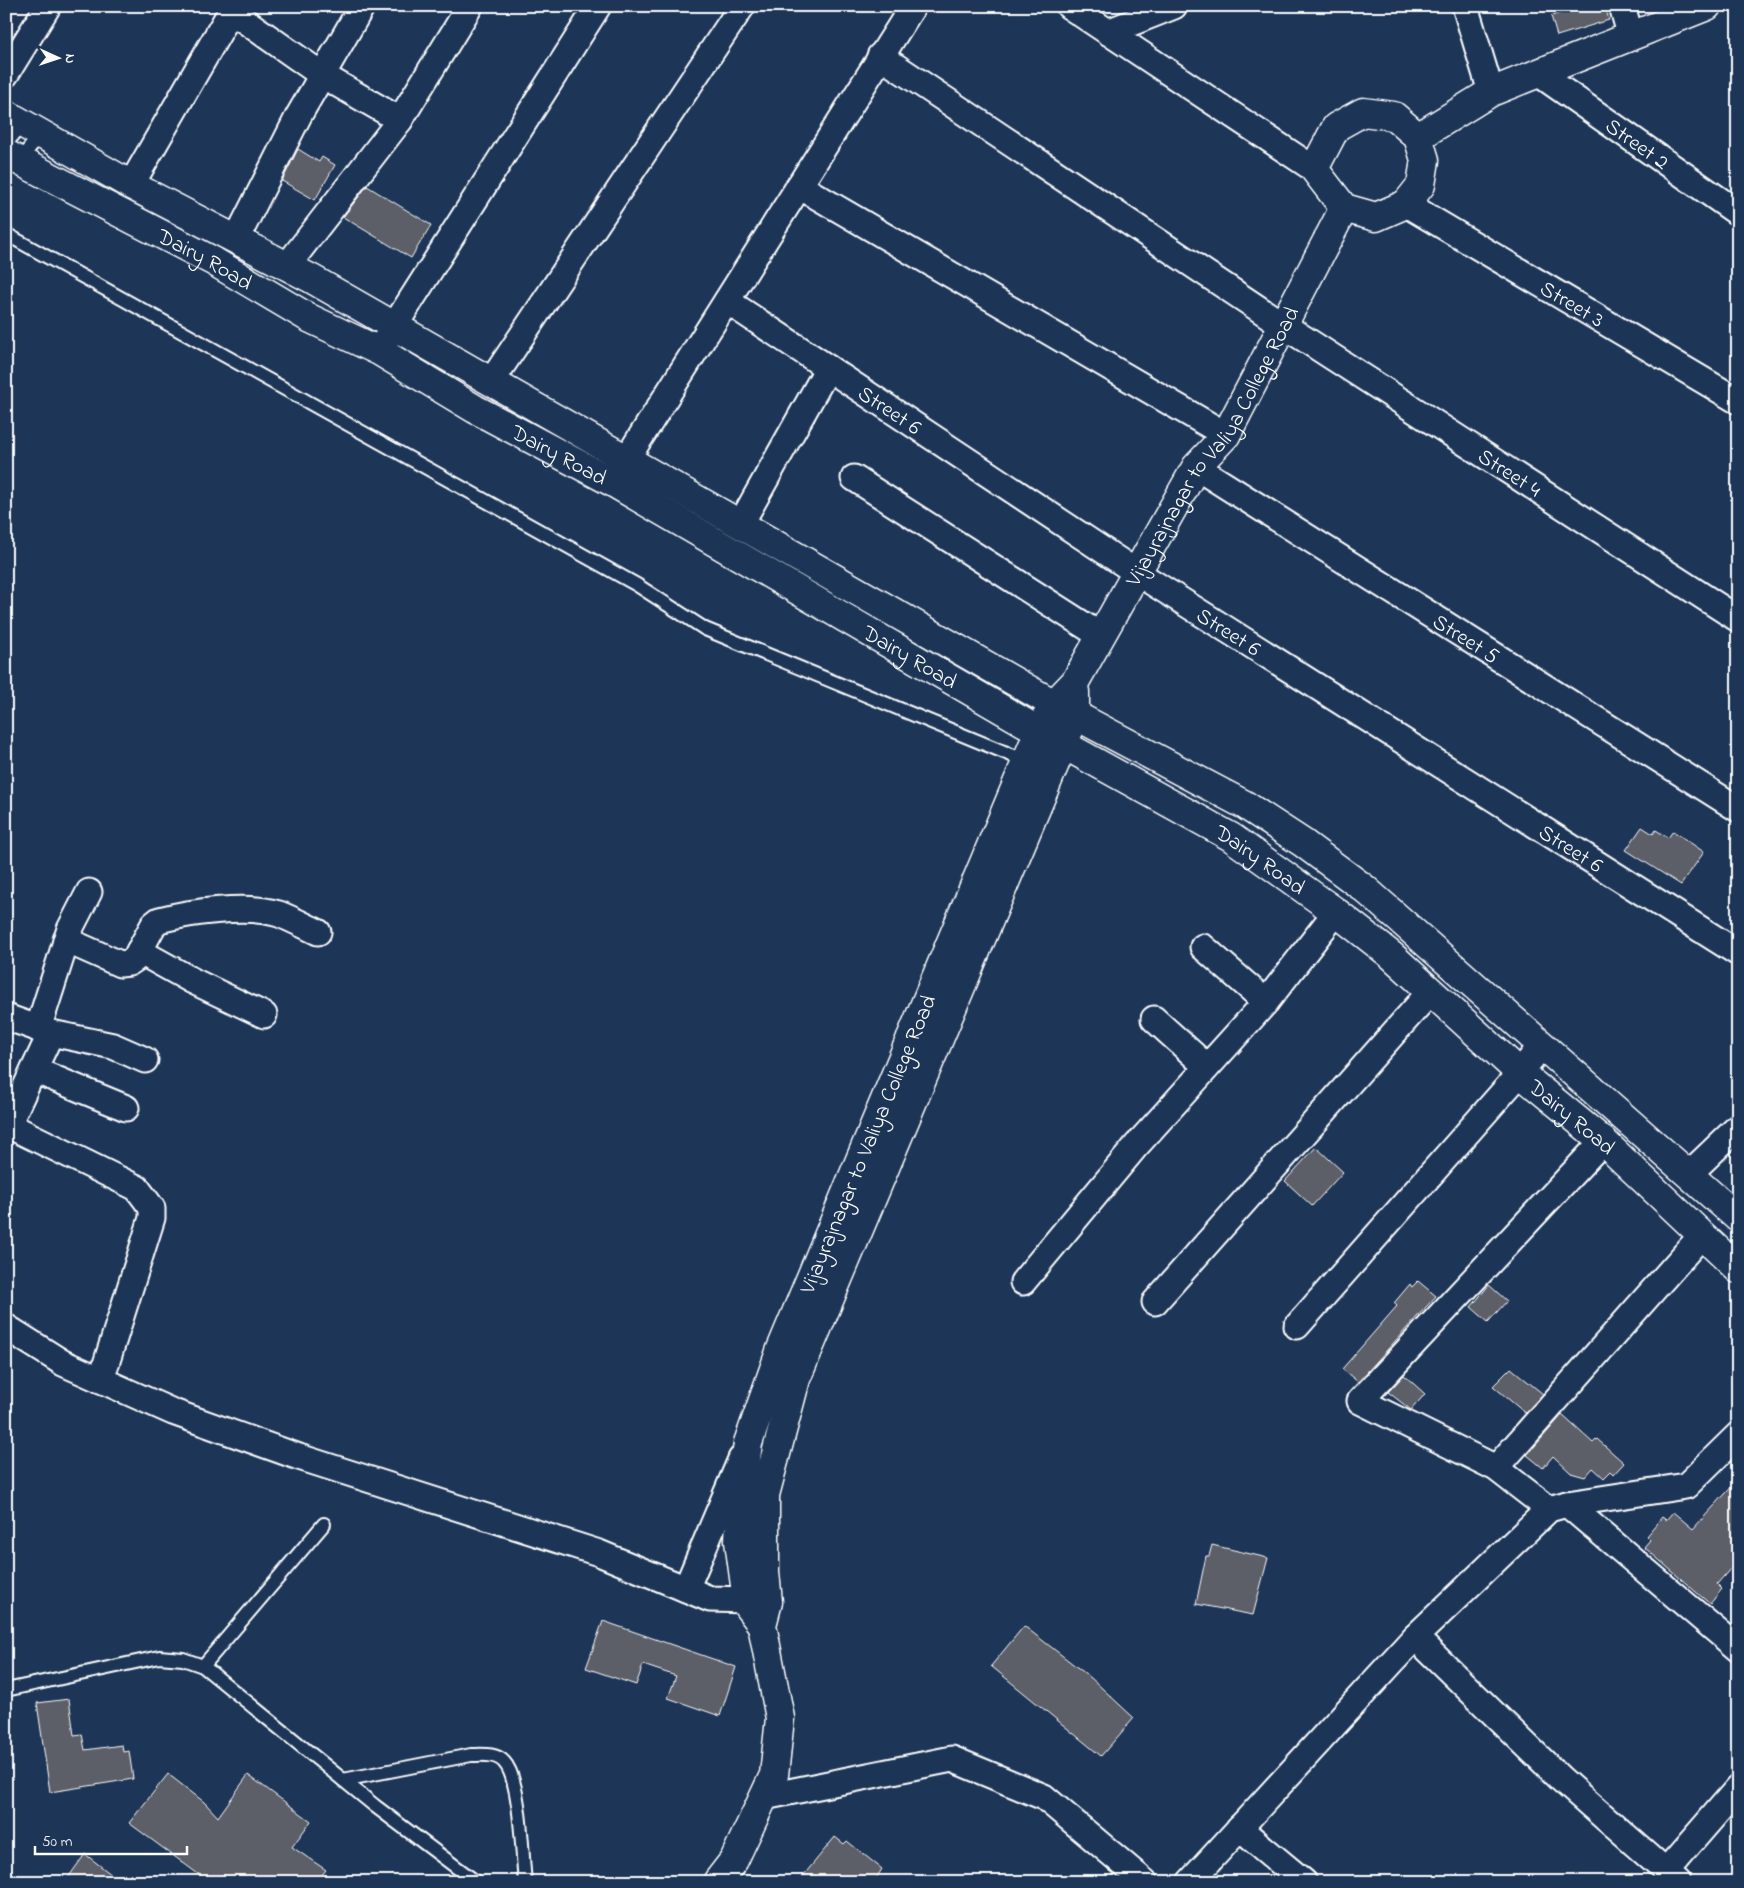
<svg xmlns="http://www.w3.org/2000/svg" width="1744" height="1888" font-family="'Indie Flower',sans-serif">
<style>
.building{fill:#5c5f67;stroke:#fff}
.lines{fill:none;stroke-linecap:round;stroke-linejoin:round}
.service-casing{stroke:#fff;stroke-width:16}
.minor-casing{stroke:#fff;stroke-width:29}
.tertiary-casing{stroke:#fff;stroke-width:31}
.secondary-casing{stroke:#fff;stroke-width:31}
.service{stroke:#1d3557;stroke-width:12}
.minor{stroke:#1d3557;stroke-width:25}
.tertiary{stroke:#1d3557;stroke-width:28}
.secondary{stroke:#1d3557;stroke-width:28}
.labels{text-anchor:middle;stroke-width:4;stroke-linejoin:round;paint-order:stroke}
.street-label{font-size:22px;fill:#fff;stroke:#1d3557}
</style>
<rect width="100%" height="100%" fill="#1d3557"/>
<filter id="ink" filterUnits="userSpaceOnUse"><feTurbulence type="fractalNoise" baseFrequency=".02" numOctaves="2"/><feDisplacementMap in="SourceGraphic" scale="10" xChannelSelector="R" yChannelSelector="G"/><feConvolveMatrix kernelMatrix="1 2 1 2 8 2 1 2 1" color-interpolation-filters="sRGB"/></filter>
<g filter="url(#ink)">
<!-- building -->
<g class="building">
<polygon points="1584,6 1605,6 1609,20 1557,36 1551,16"/>
<polygon points="298,149 319,162 322,157 335,165 315,200 282,181"/>
<polygon points="367,186 431,225 411,258 343,217"/>
<polygon points="1642,827 1653,834 1656,830 1668,838 1673,831 1704,852 1681,885 1626,850"/>
<polygon points="1316,1147 1343,1172 1312,1206 1285,1181"/>
<polygon points="1418,1281 1436,1296 1358,1382 1342,1369 1397,1306 1394,1303 1410,1284 1412,1287"/>
<polygon points="1489,1285 1507,1301 1488,1322 1471,1307"/>
<polygon points="1511,1368 1543,1394 1525,1413 1493,1386"/>
<polygon points="1404,1375 1425,1394 1411,1410 1388,1392"/>
<polygon points="1562,1415 1593,1443 1597,1439 1624,1463 1613,1475 1610,1472 1604,1478 1593,1468 1585,1477 1571,1473 1553,1456 1543,1468 1527,1455"/>
<polygon points="1738,1480 1738,1560 1717,1584 1722,1589 1710,1604 1644,1547 1650,1540 1646,1536 1662,1517 1666,1520 1673,1512 1693,1529"/>
<polygon points="1212,1545 1268,1558 1253,1615 1196,1604 1206,1556 1209,1556"/>
<polygon points="603,1621 736,1667 720,1716 668,1698 676,1676 643,1665 636,1685 586,1668"/>
<polygon points="1024,1626 1091,1678 1134,1718 1101,1756 991,1666"/>
<polygon points="69,1699 74,1735 82,1734 85,1750 122,1745 123,1752 129,1751 133,1779 50,1792 37,1703"/>
<polygon points="168,1774 204,1802 218,1817 248,1775 311,1821 292,1847 326,1870 316,1882 209,1882 129,1823"/>
<polygon points="835,1837 844,1844 847,1841 882,1869 874,1882 798,1882"/>
<polygon points="85,1854 121,1882 65,1882"/>
</g>
<g class="lines">
<!-- service casing -->
<g class="service-casing">
<g id="service">
<polyline points="6,144 23,123"/>
<polyline points="6,170 18,162 40,135"/>
<polyline points="6,234 637,585 705,629 1026,761"/>
<polyline points="203,1666 324,1524"/>
<polyline points="6,1690 159,1657 183,1659 203,1666 375,1806 476,1882"/>
<path d="M 343,1780 L 471,1755 C 482,1755 496,1753 504,1762 C 521,1779 522,1856 525,1882"/>
</g>
</g>
<!-- minor casing -->
<g class="minor-casing">
<g id="minor">
<polyline points="1069,6 1314,169"/>
<polyline points="1465,6 1491,92"/>
<polyline points="1622,6 1631,37"/>
<polyline points="231,11 322,75 400,120"/>
<polyline points="1108,32 1174,6"/>
<path id="s1" d="M 880,56 L 1283,325 L 1738,619"/>
<path id="s2" d="M 1538,73 L 1738,213"/>
<polyline points="6,74 48,6"/>
<polyline points="131,185 234,6"/>
<polyline points="799,186 1226,435"/>
<path id="s3" d="M 1406,204 L 1738,401"/>
<polyline points="237,238 299,115 362,6"/>
<polyline points="287,266 400,120 470,6"/>
<path id="s4" d="M 727,301 L 1136,572 L 1738,953"/>
<polyline points="383,344 598,6"/>
<polyline points="491,382 742,6"/>
<path id="s5" d="M 1196,467 L 1738,809"/>
<polyline points="616,476 913,6"/>
<polyline points="854,478 1101,636"/>
<polyline points="740,525 828,368"/>
<path d="M 66,940 L 120,964 L 129,963 L 135,959 L 154,924 L 159,920 C 190,912 248,904 279,914 C 292,919 305,926 318,932"/>
<polyline points="1203,947 1266,1002"/>
<polyline points="139,951 193,981 264,1015"/>
<polyline points="6,1017 51,1033 113,1046 145,1060"/>
<polyline points="1154,1019 1207,1067"/>
<polyline points="38,1029 70,929 89,892"/>
<polyline points="34,1070 126,1108"/>
<polyline points="6,1124 137,1188 152,1208 152,1218 101,1380"/>
<polyline points="6,1129 51,1033"/>
<polyline points="1689,1174 1738,1127"/>
<polyline points="1023,1282 1136,1146 1266,1002 1336,912"/>
<polyline points="1155,1302 1431,991"/>
<polyline points="1297,1326 1520,1073 1541,1046"/>
<polyline points="6,1327 63,1363 173,1412 299,1457 599,1553 710,1599 747,1600"/>
<polyline points="1496,1468 1701,1236"/>
<polyline points="1567,1504 1738,1649"/>
<polyline points="1549,1509 1496,1468 1360,1401 1603,1141"/>
<polyline points="686,1589 741,1459"/>
<polyline points="1415,1637 1561,1779 1678,1882"/>
<polyline points="764,1797 952,1759 1044,1797 1145,1882"/>
<polyline points="1239,1828 1304,1882"/>
<polyline points="1666,1871 1738,1788"/>
<polyline points="1190,1882 1415,1637 1549,1509 1567,1504 1686,1486 1738,1435"/>
</g>
</g>
<!-- tertiary casing -->
<g class="tertiary-casing">
<g id="tertiary">
<polygon points="1363,112 1394,116 1418,137 1425,160 1421,185 1406,204 1376,217 1344,208 1314,169 1336,127"/>
<polyline points="1418,137 1491,92 1707,6"/>
<path id="s6" d="M 762,1625 L 748,1607 L 739,1541 L 741,1497 L 748,1443 L 781,1349 L 1039,731 L 1054,704 L 1075,682 L 1196,467 L 1226,435 L 1344,208"/>
<polyline points="717,1882 734,1860 774,1775 780,1718 762,1625 768,1602 765,1572 765,1495 796,1379 1075,716 1075,692"/>
</g>
</g>
<!-- secondary casing -->
<g class="secondary-casing">
<g id="secondary">
<polyline points="6,114 131,185 312,279 1054,704 1245,805 1303,843 1365,889 1738,1218"/>
<path id="s7" d="M 6,154 L 213,261 L 309,318 L 379,351 L 475,409 L 612,482 L 1039,731 L 1231,837 L 1336,912 L 1391,955 L 1520,1073 L 1603,1141 L 1738,1269"/>
</g>
</g>
<!-- service -->
<use href="#service" class="service"/>
<!-- minor -->
<use href="#minor" class="minor"/>
<!-- tertiary -->
<use href="#tertiary" class="tertiary"/>
<!-- secondary -->
<use href="#secondary" class="secondary"/>
</g>
</g>
<g class="labels">
<!-- street labels -->
<g class="street-label">
<text dy="8" stroke="none"><textPath href="#s2" startOffset="122">Street 2</textPath></text>
<text dy="8" stroke="none"><textPath href="#s7" startOffset="225">Dairy Road</textPath></text>
<text dy="8" stroke="none"><textPath href="#s3" startOffset="194">Street 3</textPath></text>
<text dy="8" stroke="none"><textPath href="#s4" startOffset="196">Street 6</textPath></text>
<text dy="8" stroke="none"><textPath href="#s6" startOffset="1292">Vijayrajnagar to Valiya College Road</textPath></text>
<text dy="8" stroke="none"><textPath href="#s7" startOffset="630">Dairy Road</textPath></text>
<text dy="8" stroke="none"><textPath href="#s1" startOffset="755">Street 4</textPath></text>
<text dy="8" stroke="none"><textPath href="#s4" startOffset="601">Street 6</textPath></text>
<text dy="8" stroke="none"><textPath href="#s5" startOffset="320">Street 5</textPath></text>
<text dy="8" stroke="none"><textPath href="#s7" startOffset="1035">Dairy Road</textPath></text>
<text dy="8" stroke="none"><textPath href="#s4" startOffset="1006">Street 6</textPath></text>
<text dy="8" stroke="none"><textPath href="#s7" startOffset="1440">Dairy Road</textPath></text>
<text dy="8" stroke="none"><textPath href="#s7" startOffset="1845">Dairy Road</textPath></text>
<text dy="8" stroke="none"><textPath href="#s6" startOffset="510">Vijayrajnagar to Valiya College Road</textPath></text>
</g>
</g>
<!-- margin -->
<rect width="1744" height="1888" fill="none" stroke="#1d3557" stroke-width="25"/>
<rect x="12" y="12" width="1719" height="1863" fill="none" stroke="#fff" stroke-width="2" filter="url(#ink)"/>
<!-- north arrow -->
<g transform="translate(58 58) rotate(93)" stroke="#1d3557" stroke-width="4" paint-order="stroke">
<path d="M0-4L9 19L0 12L-9 19Z" fill="#ffffff"/>
<text y="-8" font-size="14" font-weight="bold" text-anchor="middle" fill="#ffffff">N</text>
</g>
<!-- scale -->
<path d="M35 1846v8h152v-8" fill="none" stroke="#ffffff" stroke-width="2.5"/>
<text x="42" y="1846" font-size="15" fill="#ffffff" stroke="#1d3557" stroke-width="4" paint-order="stroke">50 m</text>
</svg>
